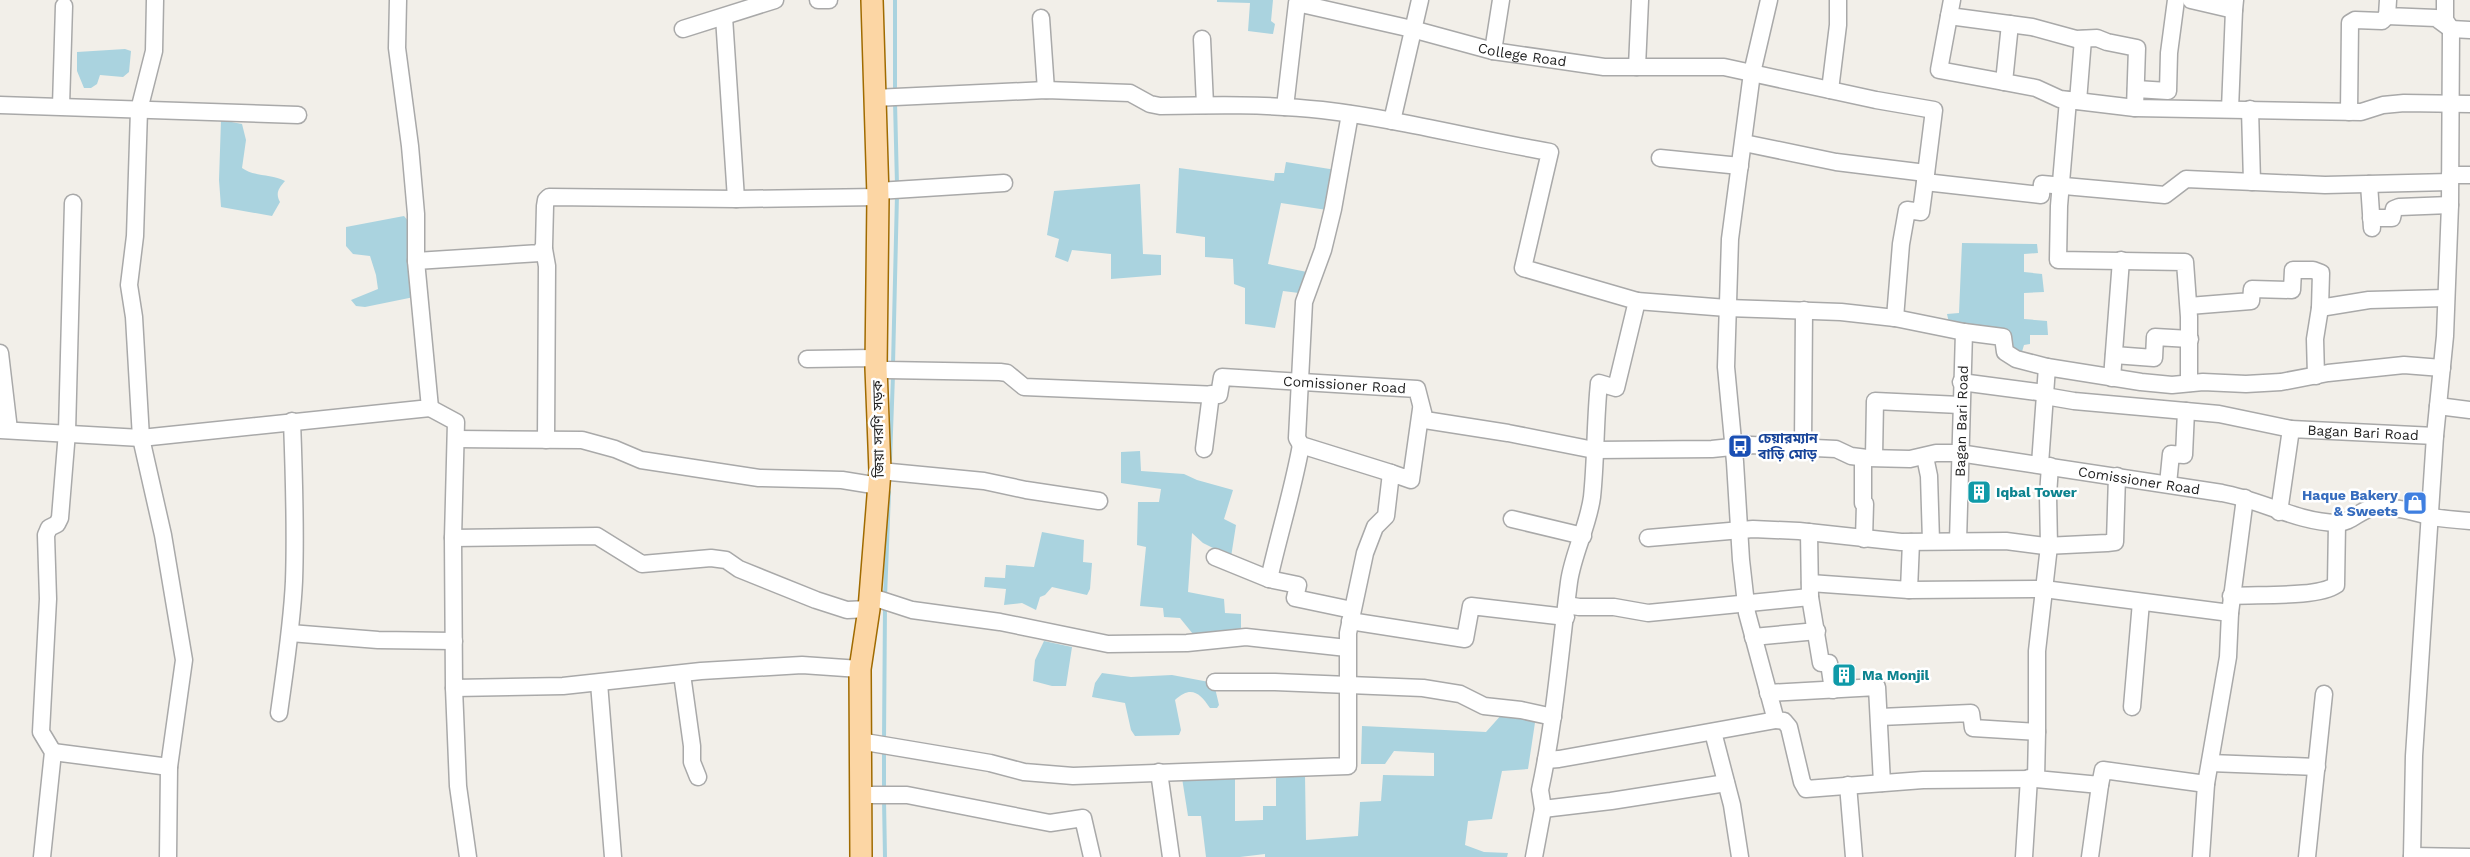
<svg xmlns="http://www.w3.org/2000/svg" width="2470" height="857" font-family="'Work Sans','Noto Sans Bengali',sans-serif">
<style>
.water{fill:#aad3df}
.lines{fill:none;stroke-linecap:round;stroke-linejoin:round}
.stream{stroke:#aad3df;stroke-width:4}
.minor-casing{stroke:#a9a9a9;stroke-width:19}
.major-casing{stroke:#a06b00;stroke-width:24}
.minor{stroke:#fff;stroke-width:16}
.major{stroke:#fcd6a4;stroke-width:21}
.labels{text-anchor:middle;stroke-width:5;stroke-linejoin:round;paint-order:stroke}
.street-label{font-size:14px;fill:#222;stroke:#fff}
.transit-label{font-size:14px;font-weight:bold;fill:#164399;stroke:#fff;text-anchor:start}
.culture-label{font-size:14px;font-weight:bold;fill:#0d838f;stroke:#fff;text-anchor:start}
.shop-label{font-size:14px;font-weight:bold;fill:#366cbe;stroke:#fff;text-anchor:end}
</style>
<rect width="100%" height="100%" fill="#f2efe9"/>
<!-- water -->
<g class="water">
<polygon points="1217,0 1273,0 1271,21 1275,24 1273,34 1248,31 1250,3 1217,2"/>
<polygon points="125,49 131,51 129,72 123,77 100,75 97,84 91,88 84,88 77,71 77,52"/>
<path d="M 221,120 L 242,124 L 246,140 L 242,168 C 255,177 271,174 285,181 C 279,188 275,193 280,202 L 272,216 L 221,207 L 219,180 Z"/>
<polygon points="1286,162 1336,170 1327,210 1281,203 1268,264 1307,272 1299,293 1283,291 1275,328 1245,324 1245,288 1234,284 1233,259 1205,257 1205,237 1176,233 1179,168 1274,181 1275,173 1284,173"/>
<polygon points="1140,184 1143,254 1161,255 1161,275 1111,279 1111,254 1072,250 1068,262 1055,257 1059,239 1047,235 1054,191"/>
<polygon points="404,216 410,223 414,297 365,307 356,306 351,300 378,289 376,275 370,256 353,254 346,246 346,227"/>
<polygon points="1962,243 2037,244 2038,253 2024,254 2024,272 2042,274 2044,292 2024,293 2024,319 2047,321 2048,335 2030,335 2030,344 2024,345 2021,355 1949,323 1947,314 1959,313"/>
<polygon points="1140,451 1141,471 1184,474 1197,480 1233,490 1224,519 1236,525 1231,557 1203,543 1192,533 1188,592 1224,599 1225,613 1241,614 1241,632 1193,634 1180,618 1164,617 1163,608 1140,606 1146,547 1137,545 1138,502 1159,502 1161,489 1121,483 1121,452"/>
<polygon points="1042,532 1084,540 1083,562 1092,563 1090,589 1087,595 1052,587 1045,595 1040,597 1036,610 1022,603 1004,605 1006,589 984,587 985,577 1005,578 1006,565 1034,567"/>
<polygon points="1044,641 1072,647 1066,686 1052,686 1033,681 1035,660"/>
<path d="M 1102,673 L 1131,677 L 1172,675 L 1209,682 L 1215,688 L 1219,705 L 1217,708 L 1210,708 C 1200,693 1191,685 1175,700 L 1181,730 L 1179,735 L 1135,736 L 1131,730 L 1125,703 L 1092,697 L 1095,683 Z"/>
<polygon points="1503,713 1536,716 1528,769 1502,771 1492,819 1468,821 1465,845 1484,852 1508,853 1507,857 1265,857 1265,854 1240,857 1206,857 1201,816 1188,816 1182,778 1235,777 1235,821 1263,820 1263,806 1276,806 1276,776 1305,775 1306,840 1358,836 1360,802 1381,801 1383,775 1434,776 1434,753 1394,751 1385,764 1361,764 1362,726 1486,732"/>
</g>
<g class="lines">
<!-- stream -->
<g class="stream">
<polyline points="895,93 895,0"/>
<polyline points="895,102 897,185"/>
<polyline points="893,365 897,195"/>
<polyline points="890,460 893,375"/>
<polyline points="885,598 889,492"/>
<polyline points="884,740 885,605"/>
<polyline points="884,749 884,790"/>
<polyline points="884,799 885,857"/>
</g>
<!-- minor casing -->
<g class="minor-casing">
<g id="minor">
<polyline points="155,0 154,51 139,110 135,236 129,285 134,317 141,438 163,535 184,660 169,767 168,857"/>
<polyline points="398,0 397,48 410,146 416,214 416,261"/>
<polyline points="818,0 829,0"/>
<polyline points="1769,0 1752,73 1730,239 1726,367 1735,462 1741,560 1747,613 1775,717 1776,720 1784,721 1789,727 1802,782 1806,789 1923,780 2036,779"/>
<polyline points="1952,0 1949,16 2032,27 2076,39 2097,38 2107,42 2137,48 2135,108 2361,112 2383,105 2404,103 2470,104"/>
<polyline points="2191,0 2234,10 2235,0"/>
<polyline points="2388,0 2387,16 2436,18 2451,29 2470,30"/>
<polyline points="1949,16 1939,70 2004,82"/>
<polyline points="724,17 736,199"/>
<polyline points="1041,18 1046,90"/>
<polyline points="2010,24 2004,82 2036,88 2060,99 2135,108"/>
<polyline points="683,29 775,0"/>
<polyline points="1202,39 1205,105"/>
<polyline points="1493,51 1501,0"/>
<polyline points="1637,67 1640,0"/>
<polyline points="2136,89 2168,91 2169,53 2176,0"/>
<polyline points="1830,90 1838,25 1838,0"/>
<path d="M 874,98 L 1046,90 L 1130,93 L 1150,104 L 1160,106 C 1214,105 1268,104 1322,110 C 1399,119 1474,139 1550,152 L 1523,268 L 1637,301 L 1616,388 L 1599,383 C 1595,421 1596,460 1592,497 C 1588,527 1573,553 1569,582 C 1560,651 1555,721 1540,790 L 1543,809 L 1534,857"/>
<polyline points="2068,100 2059,206 2058,260 2185,262 2189,317 2189,383"/>
<polyline points="2078,101 2083,39"/>
<polyline points="0,105 298,115"/>
<polyline points="61,106 64,6"/>
<path id="s1" d="M 1285,107 L 1297,3 L 1412,29 L 1493,51 L 1604,67 L 1724,67 L 1876,100 L 1934,110 L 1925,182 L 2041,195 L 2042,184 L 2165,195 L 2186,179 L 2325,185 L 2450,182"/>
<polyline points="2230,109 2234,10"/>
<polyline points="2250,109 2252,182"/>
<polyline points="2349,112 2350,23 2355,20 2382,21 2387,16"/>
<polyline points="1350,114 1333,209 1323,250 1304,302 1297,438 1301,445 1391,473"/>
<polyline points="1392,121 1420,0"/>
<polyline points="1744,143 1836,162 1926,173"/>
<polyline points="1660,158 1740,166"/>
<polyline points="2450,175 2470,175"/>
<polyline points="2369,184 2372,228"/>
<polyline points="878,191 1004,183"/>
<polyline points="2371,218 2392,218 2394,209 2399,207 2450,205"/>
<polyline points="544,249 547,266 546,440"/>
<polyline points="1637,301 1727,308 1841,312 1895,318 1964,332 2003,337 2005,352 2016,359 2047,367"/>
<polyline points="2189,306 2251,301 2252,289 2292,290 2293,270 2313,270 2321,273 2320,308 2369,300 2446,298"/>
<polyline points="1895,318 1901,244 1907,210 1921,212 1925,182"/>
<polyline points="0,353 9,430"/>
<polyline points="2114,355 2154,358 2155,337 2190,339"/>
<path id="s2" d="M 807,359 L 873,358 L 879,365 L 876,368 L 887,370 L 1000,372 L 1007,373 L 1024,387 L 1219,395 L 1222,377 L 1417,389 L 1425,420 L 1508,433 L 1594,450 L 1712,449 L 1751,445 L 1836,449 L 1851,456 L 1867,458 L 1910,459 L 1936,453 L 1959,453 L 2222,493 C 2261,500 2297,522 2337,523 C 2351,523 2361,509 2375,507 C 2394,506 2414,512 2432,517 C 2444,519 2457,520 2470,521"/>
<polyline points="2316,376 2315,339 2320,308"/>
<polyline points="2112,378 2121,260"/>
<polyline points="1961,382 2045,393"/>
<polyline points="2045,396 2074,401 2219,414 2291,429"/>
<polyline points="2438,406 2470,410"/>
<polyline points="430,408 456,422 453,538 454,688 563,686 701,671 802,665 860,669"/>
<polyline points="0,430 141,438 430,408 416,261 540,253 544,246 545,206 546,200 549,197 736,199 878,197"/>
<polyline points="456,439 582,440 615,449 641,460 759,478 842,480 879,486"/>
<polyline points="1803,446 1804,310"/>
<polyline points="1204,449 1211,394"/>
<polyline points="1874,457 1875,401 1960,405"/>
<polyline points="1925,457 1929,476 1931,541"/>
<polyline points="1863,458 1863,503 1865,504 1864,539"/>
<polyline points="2040,464 2047,367 2141,382 2172,385 2203,382 2246,384 2281,382 2328,373 2404,365 2442,368"/>
<polyline points="880,471 984,481 1026,490 1099,501"/>
<polyline points="2168,484 2171,454 2184,455 2186,411"/>
<path id="s3" d="M 2279,512 L 2291,429 L 2435,436"/>
<polyline points="1512,519 1583,536"/>
<polyline points="1809,532 1810,597 1821,663 1829,663 1833,690"/>
<polyline points="453,538 597,536 642,564 711,558 726,560 739,569 816,600 847,610 869,609"/>
<polyline points="1648,538 1753,529 1799,531 1901,542 2006,541 2045,546 2107,543 2115,542 2117,476"/>
<path id="s4" d="M 1958,541 L 1964,332"/>
<polyline points="1215,557 1269,579 1298,585 1295,598 1352,610"/>
<path d="M 1269,579 C 1279,534 1293,490 1301,445"/>
<polyline points="1810,583 1909,590 1911,542"/>
<polyline points="1909,590 2044,589 2230,613 2245,498"/>
<polyline points="869,596 912,610 1000,622 1108,644 1187,643 1246,637 1347,648"/>
<path d="M 2231,596 C 2257,594 2317,598 2336,585 L 2337,523"/>
<polyline points="1567,605 1579,607 1614,607 1648,613 1810,597"/>
<polyline points="1350,621 1465,639 1471,606 1566,617"/>
<polyline points="290,633 378,640 454,641"/>
<polyline points="1753,637 1817,631"/>
<polyline points="682,674 692,746 692,762 698,777"/>
<polyline points="1215,682 1275,682 1423,688 1460,694 1484,706 1521,710 1553,717"/>
<polyline points="599,683 613,857"/>
<polyline points="454,688 458,786 468,857"/>
<polyline points="1768,693 1877,687 1882,783"/>
<polyline points="2132,707 2141,602"/>
<path d="M 279,713 C 285,669 292,625 294,581 C 296,527 294,474 292,421"/>
<polyline points="1880,717 1971,713 1973,728 2037,732 2037,651 2049,546 2048,495 2050,466"/>
<polyline points="1713,732 1732,805 1740,857"/>
<polyline points="2037,732 2036,779 2100,785 2103,770 2206,784 2228,657 2230,613"/>
<polyline points="859,741 990,763 1024,772 1073,776 1348,766 1348,633 1365,553 1375,527 1386,516 1391,473 1411,480 1421,409"/>
<polyline points="53,752 169,767"/>
<polyline points="1546,760 1559,759 1776,720"/>
<polyline points="2210,763 2317,767"/>
<polyline points="1159,772 1171,857"/>
<polyline points="1848,785 1854,857"/>
<polyline points="859,795 907,795 1050,823 1083,818 1092,857"/>
<polyline points="1543,809 1611,801 1726,783"/>
<polyline points="2412,856 2470,857"/>
<polyline points="42,857 53,752 41,732 48,599 46,535 49,528 57,524 60,518 67,432 73,203"/>
<polyline points="2024,857 2029,778"/>
<polyline points="2090,857 2100,785"/>
<polyline points="2201,857 2206,784"/>
<polyline points="2307,857 2324,694"/>
<polyline points="2412,857 2414,756 2435,436 2445,336 2450,205 2451,29 2445,20 2445,0"/>
</g>
</g>
<!-- major casing -->
<g class="major-casing">
<polyline id="major" points="861,857 860,669 869,609 880,471 876,368 878,197 872,0"/>
</g>
<!-- minor -->
<use href="#minor" class="minor"/>
<!-- major -->
<use href="#major" class="major"/>
</g>
<!-- icons -->
<defs>
<g id="bus-square" transform="scale(1.25)"><rect x="-9" y="-9" width="18" height="18" rx="4" fill="#1a4fb4" stroke="#fff"/><path d="M-5-6H5V4H4V6H2V4H-2V6H-4V4H-5ZM-3.5-4V0h7V-4ZM-3.5 1.2v1.5H-2V1.2ZM2 1.2v1.5H3.5V1.2Z" fill="#fff"/></g>
<g id="building-square" transform="scale(1.25)"><rect x="-9" y="-9" width="18" height="18" rx="4" fill="#0f9aa8" stroke="#fff"/><path d="M-4-6H4V6H1V3H-1V6H-4ZM-2.5-4.3h1.7v1.8h-1.7ZM.8-4.3h1.7v1.8H.8ZM-2.5-1h1.7V.8h-1.7ZM.8-1h1.7V.8H.8Z" fill="#fff"/></g>
<g id="shop-square" transform="scale(1.25)"><rect x="-9" y="-9" width="18" height="18" rx="4" fill="#3f7fe0" stroke="#fff"/><path d="M-5-2.5h2.3a2.7 3.5 0 0 1 5.4 0H5L5.5 6h-11ZM-1.5-2.5h3a1.5 2.3 0 0 0-3 0Z" fill="#fff"/></g>
</defs>
<g fill-rule="evenodd">
<use href="#bus-square" x="1740" y="446"/>
<use href="#building-square" x="1979" y="492"/>
<use href="#shop-square" x="2415" y="503"/>
<use href="#building-square" x="1844" y="675"/>
</g>
<g class="labels">
<!-- street labels -->
<g class="street-label">
<text dy="5" stroke="none"><textPath href="#s1" startOffset="336">College Road</textPath></text>
<text dy="5" stroke="none"><textPath href="#s2" startOffset="569">Comissioner Road</textPath></text>
<text dy="5" stroke="none"><textPath href="#s4" startOffset="120">Bagan Bari Road</textPath></text>
<text transform="translate(878 429) rotate(-91)" y="5">জিয়া সরণি সড়ক</text>
<text dy="5" stroke="none"><textPath href="#s3" startOffset="156">Bagan Bari Road</textPath></text>
<text dy="5" stroke="none"><textPath href="#s2" startOffset="1395">Comissioner Road</textPath></text>
</g>
<!-- transit labels -->
<g class="transit-label">
<text x="1758" y="443">চেয়ারম্যান<tspan x="1758" dy="16">বাড়ি মোড়</tspan></text>
</g>
<!-- culture labels -->
<g class="culture-label">
<text x="1996" y="497">Iqbal Tower</text>
<text x="1862" y="680">Ma Monjil</text>
</g>
<!-- shop labels -->
<g class="shop-label">
<text x="2398" y="500">Haque Bakery<tspan x="2398" dy="16">&amp; Sweets</tspan></text>
</g>
</g>
</svg>
